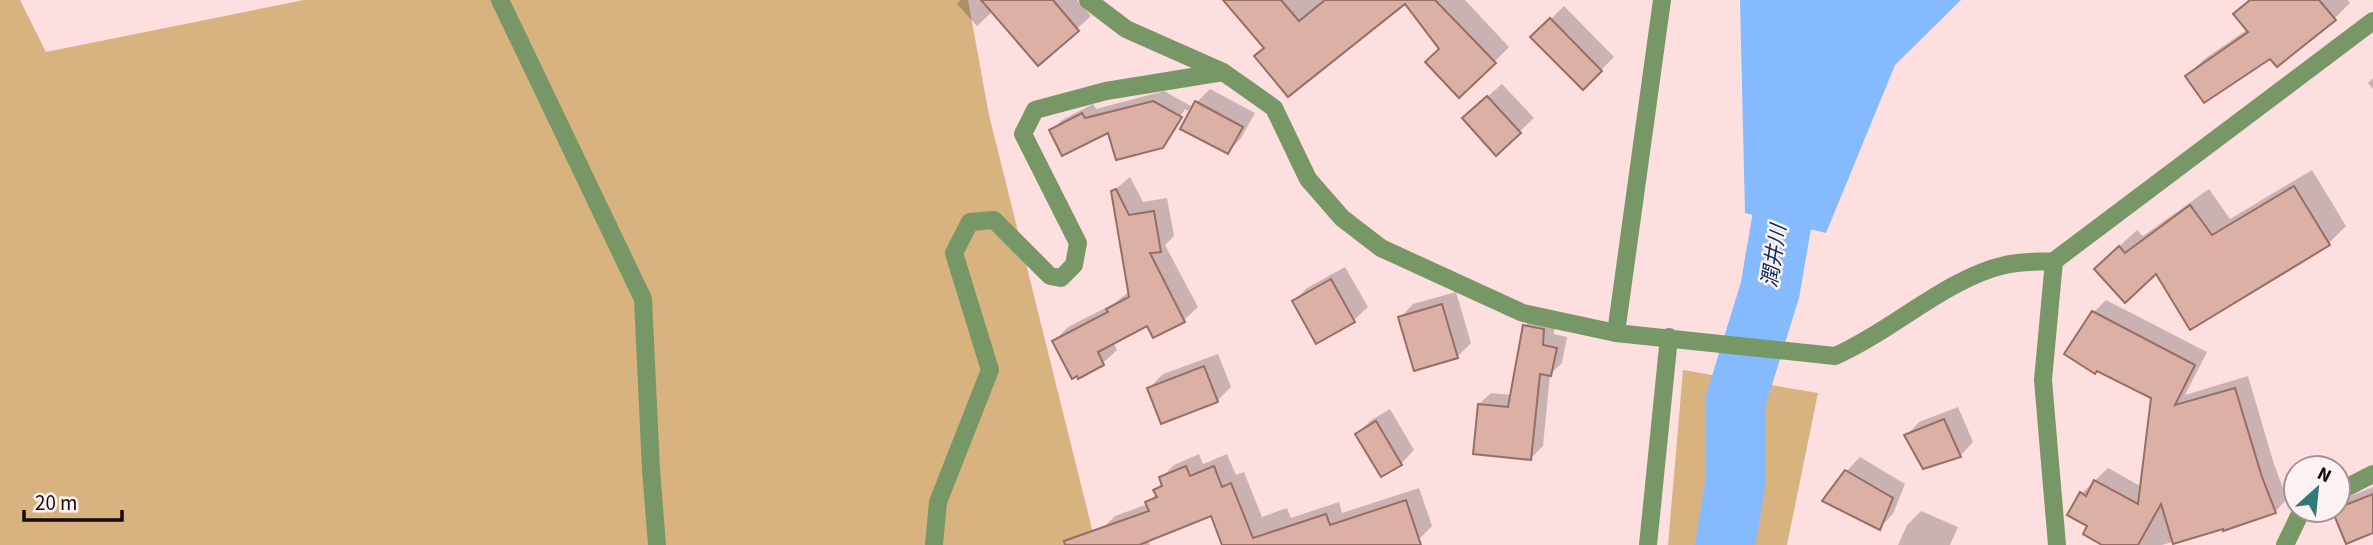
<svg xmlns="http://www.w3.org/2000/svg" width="2373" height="545" font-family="'Source Sans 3','Noto Sans JP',sans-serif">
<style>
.green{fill:#d9b37f}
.water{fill:#85baff}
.shadow{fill:#0003}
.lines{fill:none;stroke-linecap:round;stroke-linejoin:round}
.river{stroke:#85baff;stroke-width:60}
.building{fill:#dcb0a4;stroke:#976e64;stroke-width:2}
.street{stroke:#789767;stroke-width:18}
.labels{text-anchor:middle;stroke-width:5;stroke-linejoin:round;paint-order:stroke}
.water-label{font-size:21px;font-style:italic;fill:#072c56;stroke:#fcf2f2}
</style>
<rect width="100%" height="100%" fill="#fddfe0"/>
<!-- green -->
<g class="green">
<polygon points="0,0 20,0 46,52 304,0 968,0 989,115 1096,545 0,545"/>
<polygon points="1683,370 1818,393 1787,545 1668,545"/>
</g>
<!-- water -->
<polygon class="water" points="1740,0 1961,0 1895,65 1826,233 1745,213"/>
<!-- shadow -->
<g class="shadow">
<polygon points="961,0 1077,0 1091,16 1038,64 993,11 977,26 957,4"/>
<polygon points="1228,0 1465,0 1509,47 1494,62 1441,49 1405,2 1265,47"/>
<polygon points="2249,0 2348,0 2350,3 2334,19 2270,56 2187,76 2203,60 2248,29 2235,14"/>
<polygon points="1564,6 1614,57 1583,88 1533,37"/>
<polygon points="2373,78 2373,89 2368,83"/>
<polygon points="1502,84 1534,118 1497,153 1478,105"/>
<polygon points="1210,89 1255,113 1241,138 1228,152 1197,102"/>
<polygon points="1164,91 1191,106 1172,136 1188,111 1185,109 1166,139 1169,139 1162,146 1110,131 1051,131 1062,120 1093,104 1096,109"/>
<polygon points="2312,170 2346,226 2329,243 2157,271 2114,251 2137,230 2143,236 2209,189 2230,219"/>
<polygon points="1130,177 1143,202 1167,198 1174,236 1165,245 1198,307 1184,320 1148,324 1113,342 1117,350 1103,363 1054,341 1068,327 1113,304 1130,291 1112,192"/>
<polygon points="1345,267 1368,307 1354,320 1317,342 1294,301 1307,288"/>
<polygon points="1456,292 1471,343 1457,357 1400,318 1413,304"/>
<polygon points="2106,300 2207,352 2185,395 2248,376 2274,464 2287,499 2275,512 2162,545 2105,545 2090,526 2081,494 2108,468 2142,487 2152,397 2093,313"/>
<polygon points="1537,314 1555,318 1554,334 1567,337 1562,363 1550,374 1543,446 1531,458 1479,404 1491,393 1512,395 1525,326"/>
<polygon points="1218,354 1231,387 1217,401 1149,388 1163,374"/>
<polygon points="1958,407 1973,442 1960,456 1906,436 1919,422"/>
<polygon points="1390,409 1414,450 1401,464 1357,434 1370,421"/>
<polygon points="1199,454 1203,464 1227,454 1236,475 1244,472 1262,517 1287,508 1291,518 1339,502 1342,513 1419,488 1432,526 1419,539 1401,545 1224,545 1212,514 1148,540 1150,545 1107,545 1102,529 1115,516 1148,504 1157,493 1155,490 1163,482 1161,478 1174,465"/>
<polygon points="1860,457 1905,484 1893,514 1879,528 1825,500 1847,471"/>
<polygon points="2373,487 2373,531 2335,510 2338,510 2338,507 2348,497"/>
<polygon points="1921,511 1958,527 1950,545 1898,545 1907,525"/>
</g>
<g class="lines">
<!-- river -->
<polyline class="river" points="1725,545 1735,486 1735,403 1770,290 1784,208 1790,141"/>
</g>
<!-- building -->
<g class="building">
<polygon points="981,0 1053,0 1079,31 1038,66"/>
<polygon points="1223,0 1281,0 1299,21 1325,0 1435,0 1496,63 1459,98 1425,62 1439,49 1405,4 1288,97 1254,56 1264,48"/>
<polygon points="2250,0 2319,0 2336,20 2277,67 2270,59 2204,103 2185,76 2248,32 2233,14"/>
<polygon points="1550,18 1602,71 1583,90 1530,37"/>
<polygon points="1487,96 1521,133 1496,156 1462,118"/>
<polygon points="1153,101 1182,117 1163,148 1116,160 1108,133 1062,156 1049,130 1082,113 1085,118"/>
<polygon points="1195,101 1243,127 1228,154 1180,129"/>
<polygon points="2294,186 2330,245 2190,330 2156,274 2125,303 2094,269 2119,246 2125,253 2190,205 2212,235"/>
<polygon points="1116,189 1129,215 1154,211 1161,252 1150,253 1185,322 1153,338 1147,326 1098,352 1104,365 1078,379 1077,376 1072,379 1052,341 1108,312 1106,309 1129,297 1111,191"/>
<polygon points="1331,279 1355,322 1316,344 1292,301"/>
<polygon points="1442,304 1458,358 1414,371 1398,317"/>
<polygon points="2092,311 2195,365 2175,405 2235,388 2262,477 2276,513 2223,531 2223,529 2173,544 2161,504 2138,545 2102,545 2083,534 2087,526 2067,515 2080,492 2086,496 2094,480 2138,504 2151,398 2097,371 2095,374 2064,354"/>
<polygon points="1523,325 1544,329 1543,345 1557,348 1551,376 1540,374 1531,460 1473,454 1478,404 1508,407"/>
<polygon points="1204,366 1218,402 1161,424 1147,388"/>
<polygon points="1944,419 1961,457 1923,469 1904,435"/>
<polygon points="1376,421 1402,465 1381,477 1355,434"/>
<polygon points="1186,466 1190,476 1214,466 1222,487 1231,483 1253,538 1326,514 1330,525 1406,500 1421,545 1222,545 1211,516 1139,545 1065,545 1064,541 1149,511 1145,502 1157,497 1153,490 1162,486 1159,477"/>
<polygon points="1845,470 1893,498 1880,530 1822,501"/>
<polygon points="2373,494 2373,533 2346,544 2332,510 2338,510 2338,508"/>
</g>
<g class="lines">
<!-- street -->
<g class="street">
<polyline points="500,0 643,299 651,470 657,545"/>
<polyline points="1088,0 1126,29 1223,72"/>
<polyline points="2054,261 2043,380 2057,545"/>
<polyline points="1616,333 1662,0"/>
<polyline points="2338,492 2373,474"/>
<path d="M 934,545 L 938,502 L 990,370 L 954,253 L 970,222 L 994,220 L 1050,276 L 1061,278 L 1074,265 L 1078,243 L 1023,134 L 1035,110 L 1106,91 L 1223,72 L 1274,108 L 1308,179 L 1342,218 L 1381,248 L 1523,313 L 1616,333 L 1835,356 C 1892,331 1947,278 2005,265 C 2021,261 2038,262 2054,261 L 2373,21"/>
<polyline points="1648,545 1669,337"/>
<polyline points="2285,545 2301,512 2305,510"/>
</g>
</g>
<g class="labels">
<!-- water labels -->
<g class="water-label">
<text transform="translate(1774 256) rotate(-81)" y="7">潤井川</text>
</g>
</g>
<!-- north arrow -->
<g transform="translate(2317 489) rotate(27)"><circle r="33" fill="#fcf2f2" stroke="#a09495" stroke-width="2"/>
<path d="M0-5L12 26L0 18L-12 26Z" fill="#307a7a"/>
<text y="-10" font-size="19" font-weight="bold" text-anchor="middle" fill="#170809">N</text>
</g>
<!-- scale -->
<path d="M24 510v10h98v-10" fill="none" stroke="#170809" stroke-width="3.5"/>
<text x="35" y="510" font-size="21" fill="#170809" stroke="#fcf2f2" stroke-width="5" paint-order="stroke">20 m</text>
</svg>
